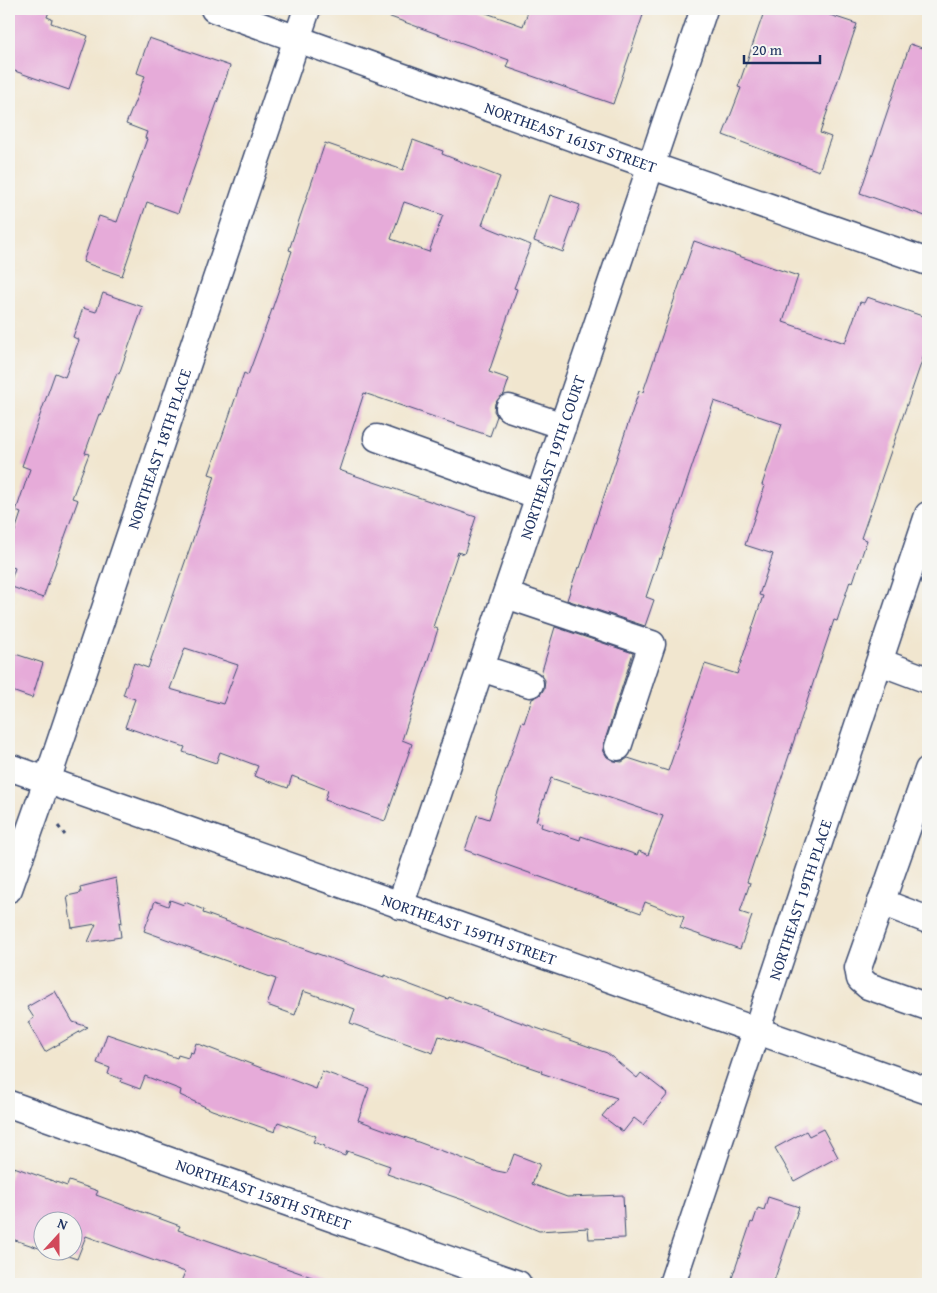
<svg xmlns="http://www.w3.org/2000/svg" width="937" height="1293" font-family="'Gentium Book Plus',serif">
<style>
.building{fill:#e6abd9;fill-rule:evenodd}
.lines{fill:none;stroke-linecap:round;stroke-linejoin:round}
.minor-casing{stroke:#3b4a6f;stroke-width:29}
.path{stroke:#3b4a6f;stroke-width:3;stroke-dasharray:4 4;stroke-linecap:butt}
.minor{stroke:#fff;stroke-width:26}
.labels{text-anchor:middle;stroke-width:5;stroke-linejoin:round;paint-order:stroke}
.street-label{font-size:16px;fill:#1b2f5e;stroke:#f6f6f2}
</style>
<rect width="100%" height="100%" fill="#f6f6f2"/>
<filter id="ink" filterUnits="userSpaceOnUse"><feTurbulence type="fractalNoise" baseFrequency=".02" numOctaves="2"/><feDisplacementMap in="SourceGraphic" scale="10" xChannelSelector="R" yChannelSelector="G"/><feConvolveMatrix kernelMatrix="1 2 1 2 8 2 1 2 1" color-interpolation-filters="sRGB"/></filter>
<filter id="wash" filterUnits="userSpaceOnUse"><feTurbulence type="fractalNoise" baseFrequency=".0096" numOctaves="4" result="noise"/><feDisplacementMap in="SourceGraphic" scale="20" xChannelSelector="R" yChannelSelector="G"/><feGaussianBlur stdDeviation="1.12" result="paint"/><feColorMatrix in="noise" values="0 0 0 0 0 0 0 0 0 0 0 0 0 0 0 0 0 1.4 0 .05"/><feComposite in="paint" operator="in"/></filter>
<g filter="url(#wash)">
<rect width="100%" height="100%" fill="#f1e6cf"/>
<g id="blocks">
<!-- building -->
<g class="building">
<polygon points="9,9 50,9 47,17 52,19 51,23 88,36 69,90 9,69"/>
<polygon points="375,9 475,9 523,26 529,9 645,9 613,104 506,67 509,60 374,11"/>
<polygon points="765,9 812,9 857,24 820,133 831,137 819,171 723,135 741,88 738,87"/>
<polygon points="149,38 230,66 178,213 147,202 122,276 83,262 99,216 117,222 147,139 145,138 147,132 126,124 145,76 137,73"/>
<polygon points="910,44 928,50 928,217 860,193"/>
<path d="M 413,140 L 443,151 L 442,154 L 500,177 L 482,225 L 531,245 L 514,288 L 517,289 L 489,372 L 509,379 L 504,394 L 495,403 L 494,411 L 497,416 L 490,436 L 364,393 L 339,470 L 476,517 L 464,554 L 458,552 L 433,627 L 438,629 L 402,740 L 412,744 L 385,821 L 325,800 L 328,790 L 292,776 L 288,788 L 254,776 L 258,766 L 220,752 L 216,763 L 183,752 L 185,747 L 125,727 L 135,699 L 123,695 L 134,663 L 148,668 L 215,476 L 209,474 L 224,431 L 244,373 L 248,375 L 268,321 L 292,251 L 289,250 L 325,143 L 403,170 ZM 404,202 L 443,215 L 429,252 L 391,239 ZM 185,648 L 238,665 L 223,704 L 170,689 Z"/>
<polygon points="550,195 580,205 563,252 534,241"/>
<path d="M 694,241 L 798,276 L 783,322 L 845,343 L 860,302 L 864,303 L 867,297 L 928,318 L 928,356 L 924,355 L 861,538 L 867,540 L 853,582 L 850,581 L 837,621 L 834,620 L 747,882 L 750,883 L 740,912 L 752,916 L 740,949 L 680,928 L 684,917 L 645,902 L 641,913 L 465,850 L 477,815 L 489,819 L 522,722 L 524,723 L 532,699 L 540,695 L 544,689 L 545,680 L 541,674 L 555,627 L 633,653 L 604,743 L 603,750 L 607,757 L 614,761 L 622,762 L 628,758 L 668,771 L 705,664 L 737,674 L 763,596 L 759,595 L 773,554 L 745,545 L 765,486 L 762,485 L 782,424 L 714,401 L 661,559 L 659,558 L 646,597 L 654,600 L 645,626 L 567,600 L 578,567 L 580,568 L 639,391 L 643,392 ZM 551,778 L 663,816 L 648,855 L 639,851 L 637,855 L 581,836 L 580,840 L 541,827 L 542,823 L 536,821 Z"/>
<polygon points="103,293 143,307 119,374 117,373 101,415 99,414 85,453 89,454 72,498 78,500 43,598 9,586 15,568 9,566 9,549 21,513 16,511 30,469 22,466 55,373 65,377 79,340 73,337 83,308 96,312"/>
<polygon points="9,652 43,663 32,698 9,690"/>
<polygon points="116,878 122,923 119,922 121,937 88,942 96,924 72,928 67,896 81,893 80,887"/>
<polygon points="170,900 184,905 185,902 204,910 203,913 335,960 384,977 384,975 448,999 449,997 607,1053 637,1078 641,1073 668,1094 643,1125 634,1118 623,1132 602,1116 617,1098 541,1073 542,1071 439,1036 433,1053 350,1023 355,1009 303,991 295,1015 267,1005 276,979 144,931 155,901 168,906"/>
<polygon points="55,991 73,1022 88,1027 45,1052 28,1022 34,1018 27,1007"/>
<polygon points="107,1034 177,1058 178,1055 188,1058 190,1052 193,1053 196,1043 316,1089 322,1071 369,1088 358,1120 497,1171 507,1173 514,1154 540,1164 532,1184 567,1197 623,1195 625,1238 589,1239 588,1228 539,1231 472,1203 387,1174 390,1166 347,1151 345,1156 324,1148 325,1146 313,1142 316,1136 278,1122 275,1132 212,1110 180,1095 181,1090 145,1076 140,1089 121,1082 122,1079 108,1074 110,1068 97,1063"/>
<polygon points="823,1129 838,1157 794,1181 775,1148 806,1131 809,1136"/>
<polygon points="14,1167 67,1186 69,1181 98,1191 96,1195 180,1226 178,1230 323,1281 322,1284 180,1284 185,1272 86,1236 77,1259 49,1250 72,1250 72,1220 42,1220 42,1249 9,1238 9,1180"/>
<polygon points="768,1197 799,1207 773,1284 730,1284 751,1222 753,1223 758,1208 764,1210"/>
</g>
</g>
</g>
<g filter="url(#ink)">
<use href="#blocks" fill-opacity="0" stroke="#3b4a6f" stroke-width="1"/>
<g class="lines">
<!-- minor casing -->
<g class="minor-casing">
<g id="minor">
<path id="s1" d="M 214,9 L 626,157 L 928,262"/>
<polyline points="509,408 563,426"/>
<polyline points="377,438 539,496"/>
<polyline points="506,595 652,644 618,747"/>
<polyline points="880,662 928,680"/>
<polyline points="481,668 530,684"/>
<path id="s2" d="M 9,767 L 928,1091"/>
<polyline points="928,770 858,968 860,979 868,986 928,1007"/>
<path id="s3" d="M 9,889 L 47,781 L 307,9"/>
<polyline points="881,902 928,920"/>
<path id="s4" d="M 400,906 L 704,9"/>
<path id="s5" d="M 9,1104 L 518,1284"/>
<path id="s6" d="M 672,1284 L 928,515"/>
</g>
</g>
<!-- path -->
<polyline class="path" points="58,826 65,835"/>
<!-- minor -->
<use href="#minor" class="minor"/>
</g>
</g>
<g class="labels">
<!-- street labels -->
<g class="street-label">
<text dy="6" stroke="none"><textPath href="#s1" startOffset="379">NORTHEAST 161ST STREET</textPath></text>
<text dy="6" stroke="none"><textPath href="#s3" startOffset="465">NORTHEAST 18TH PLACE</textPath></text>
<text dy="6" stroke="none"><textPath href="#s4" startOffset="474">NORTHEAST 19TH COURT</textPath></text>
<text dy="6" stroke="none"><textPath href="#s6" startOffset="405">NORTHEAST 19TH PLACE</textPath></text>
<text dy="6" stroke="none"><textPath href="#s2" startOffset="488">NORTHEAST 159TH STREET</textPath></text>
<text dy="6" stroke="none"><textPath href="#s5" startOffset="270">NORTHEAST 158TH STREET</textPath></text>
</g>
</g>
<!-- margin -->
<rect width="937" height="1293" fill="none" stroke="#f6f6f2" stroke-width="30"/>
<!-- north arrow -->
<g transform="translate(58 1236) rotate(21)"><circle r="24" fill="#f6f6f2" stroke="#9ea6b7"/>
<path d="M0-4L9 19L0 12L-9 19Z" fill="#d1495b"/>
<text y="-8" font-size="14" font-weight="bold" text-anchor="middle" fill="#1b2f5e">N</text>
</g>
<!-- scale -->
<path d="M744 55v8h76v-8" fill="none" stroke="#1b2f5e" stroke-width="2.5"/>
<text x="752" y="55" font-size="15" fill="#1b2f5e" stroke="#f6f6f2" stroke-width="4" paint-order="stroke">20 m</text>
</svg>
